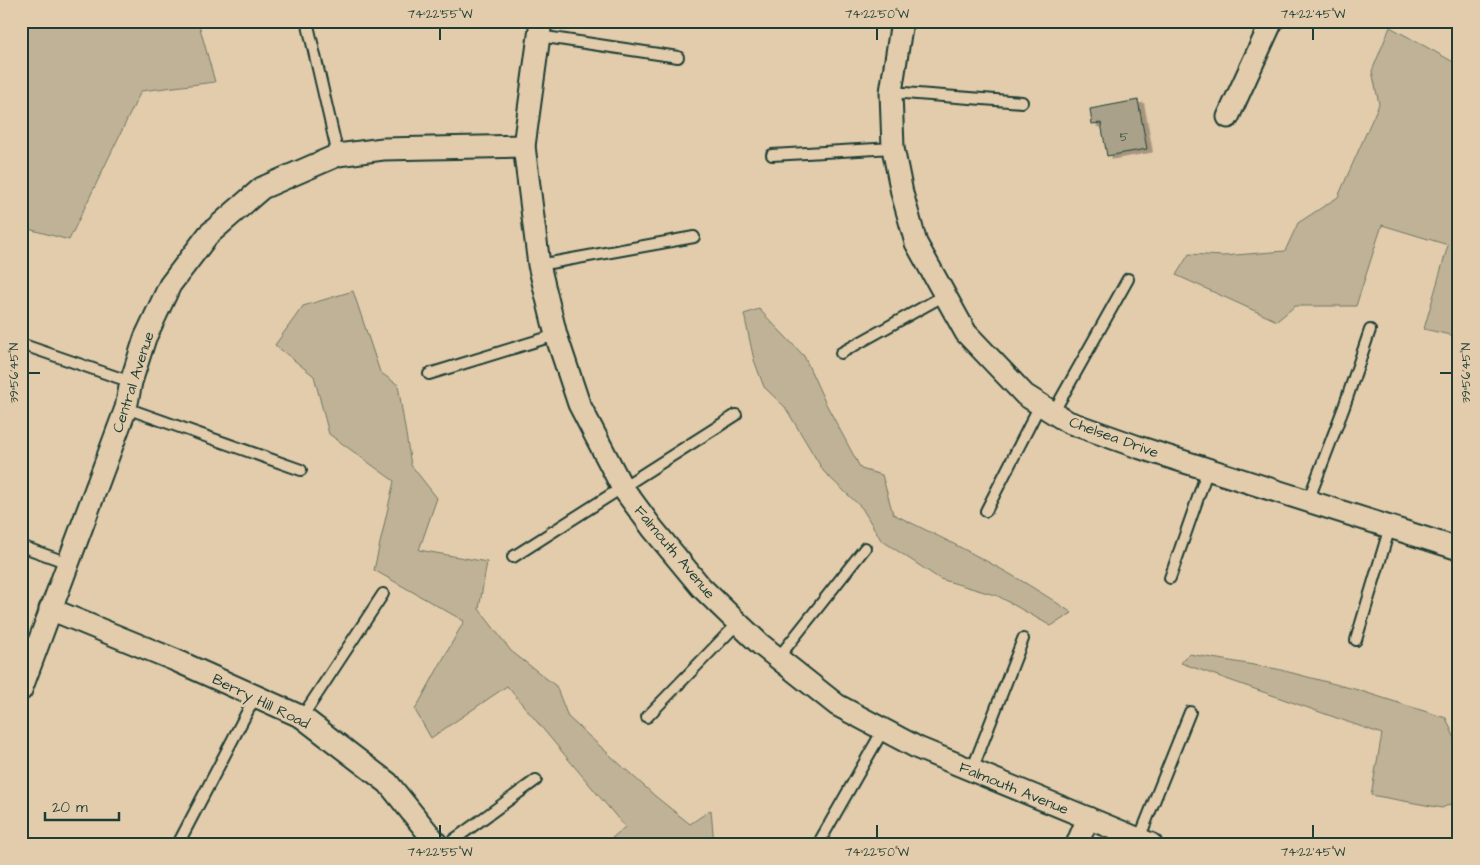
<svg xmlns="http://www.w3.org/2000/svg" width="1480" height="865" font-family="'Architects Daughter',sans-serif">
<style>
.green{fill:#bfb296;stroke:#6f7865}
.building{fill:#a9a189;stroke:#1f3d34;filter:url(#shadow)}
.lines{fill:none;stroke-linecap:round;stroke-linejoin:round}
.lane-casing{stroke:#1f3d34;stroke-width:14}
.street-casing{stroke:#1f3d34;stroke-width:25}
.lane{stroke:#e2ccac;stroke-width:10}
.street{stroke:#e2ccac;stroke-width:21}
.ticks{fill:none;stroke:#1f3d34;stroke-width:2}
.labels{text-anchor:middle;stroke-width:5;stroke-linejoin:round;paint-order:stroke}
.number-label{font-size:12px;fill:#425649}
.street-label{font-size:15px;fill:#1f3d34;stroke:#e2ccac}
.neatline{fill:none;stroke:#1f3d34;stroke-width:2}
.ticks-label{font-size:12px;text-anchor:middle;fill:#1f3d34}
</style>
<defs>
<filter id="shadow"><feDropShadow dx="5.5" dy="3" stdDeviation="0" flood-color="#0004"/></filter>
</defs>
<rect width="100%" height="100%" fill="#e2ccac"/>
<filter id="ink" filterUnits="userSpaceOnUse"><feTurbulence type="fractalNoise" baseFrequency=".02" numOctaves="2"/><feDisplacementMap in="SourceGraphic" scale="10" xChannelSelector="R" yChannelSelector="G"/><feConvolveMatrix kernelMatrix="1 2 1 2 8 2 1 2 1" color-interpolation-filters="sRGB"/></filter>
<g filter="url(#ink)">
<!-- green -->
<g class="green">
<polygon points="21,21 198,21 215,82 141,91 69,240 21,227"/>
<polygon points="1390,27 1459,65 1459,337 1424,329 1448,245 1382,225 1356,306 1295,306 1277,321 1176,275 1189,254 1223,256 1285,251 1298,223 1338,197 1379,104 1372,71"/>
<polygon points="353,291 380,372 398,385 411,465 437,498 419,550 487,562 479,609 511,651 556,686 568,717 655,796 690,824 711,810 714,844 605,844 625,827 507,686 431,738 415,710 464,621 374,570 394,481 329,434 314,376 275,345 303,306"/>
<path d="M 759,309 L 804,356 L 825,402 L 861,469 L 882,475 L 893,514 C 955,544 1016,574 1072,613 L 1051,626 L 998,596 L 940,579 L 881,540 L 862,508 L 824,472 L 785,407 L 764,387 L 754,360 L 744,314 Z"/>
<polygon points="1189,654 1277,669 1358,690 1446,718 1459,748 1459,800 1442,808 1371,795 1382,734 1181,663"/>
</g>
<!-- building -->
<polygon class="building" points="1138,100 1147,149 1107,156 1101,123 1092,124 1090,109"/>
<g class="lines">
<!-- lane casing -->
<g class="lane-casing">
<g id="lane">
<polyline points="307,21 338,155"/>
<polyline points="539,36 678,57"/>
<polyline points="891,92 1022,102"/>
<polyline points="772,155 893,148"/>
<polyline points="539,265 694,237"/>
<polyline points="21,344 131,382"/>
<polyline points="841,353 945,295"/>
<polyline points="429,374 556,335"/>
<polyline points="126,408 301,470"/>
<polyline points="1053,413 1128,279"/>
<polyline points="1308,501 1344,407 1370,330"/>
<polyline points="986,511 1040,405"/>
<polyline points="21,546 68,563"/>
<polyline points="513,557 736,415"/>
<polyline points="1170,578 1208,469"/>
<polyline points="1356,640 1390,527"/>
<polyline points="778,658 865,548"/>
<polyline points="302,717 383,594"/>
<polyline points="647,717 738,623"/>
<polyline points="972,770 1023,639"/>
<polyline points="821,839 883,730"/>
<polyline points="1139,839 1190,712"/>
<polyline points="178,844 255,697"/>
<polyline points="448,844 536,780"/>
</g>
</g>
<!-- street casing -->
<g class="street-casing">
<g id="street">
<polyline points="541,21 524,146 539,265 556,335 579,404 622,487 653,529 701,587 738,623 760,644 837,705 918,748 1151,844"/>
<polyline points="902,21 891,92 893,148 902,193 916,243 966,333 1025,395 1068,422 1141,448 1459,549"/>
<polyline points="1228,117 1272,21"/>
<polyline points="50,609 175,660 302,717 388,783 437,844"/>
<polyline points="21,690 126,408 131,382 145,338 170,285 208,235 262,188 338,155 383,149 524,146"/>
<polyline points="1077,844 1088,818"/>
</g>
</g>
<!-- lane -->
<use href="#lane" class="lane"/>
<!-- street -->
<use href="#street" class="street"/>
</g>
</g>
<!-- ticks -->
<path class="ticks" d="M 440,28 L 440,40M 877,28 L 877,40M 1313,28 L 1313,40M 28,373 L 40,373M 1440,373 L 1452,373M 440,825 L 440,838M 877,825 L 877,838M 1313,825 L 1313,838"/>
<g class="labels">
<!-- number labels -->
<g class="number-label">
<text x="1124" y="141">5</text>
</g>
<!-- street labels -->
<g class="street-label">
<text transform="translate(133 382) rotate(-72)" y="5">Central Avenue</text>
<text transform="translate(1114 437) rotate(20)" y="5">Chelsea Drive</text>
<text transform="translate(675 552) rotate(50)" y="5">Falmouth Avenue</text>
<text transform="translate(261 701) rotate(26)" y="5">Berry Hill Road</text>
<text transform="translate(1014 788) rotate(22)" y="5">Falmouth Avenue</text>
</g>
</g>
<!-- margin -->
<rect width="1480" height="865" fill="none" stroke="#e2ccac" stroke-width="55"/>
<!-- scale -->
<path d="M45 812v8h74v-8" fill="none" stroke="#1f3d34" stroke-width="2.5"/>
<text x="52" y="812" font-size="15" fill="#1f3d34" stroke="#e2ccac" stroke-width="4" paint-order="stroke">20 m</text>
<rect x="28" y="28" width="1424" height="810" class="neatline"/>
<g class="ticks-label">
<text x="440" y="18">74°22'55"W</text>
<text x="877" y="18">74°22'50"W</text>
<text x="1313" y="18">74°22'45"W</text>
<text transform="translate(14 373) rotate(-90)" y="4">39°56'45"N</text>
<text transform="translate(1466 373) rotate(-90)" y="4">39°56'45"N</text>
<text x="440" y="856">74°22'55"W</text>
<text x="877" y="856">74°22'50"W</text>
<text x="1313" y="856">74°22'45"W</text>
</g>
</svg>
